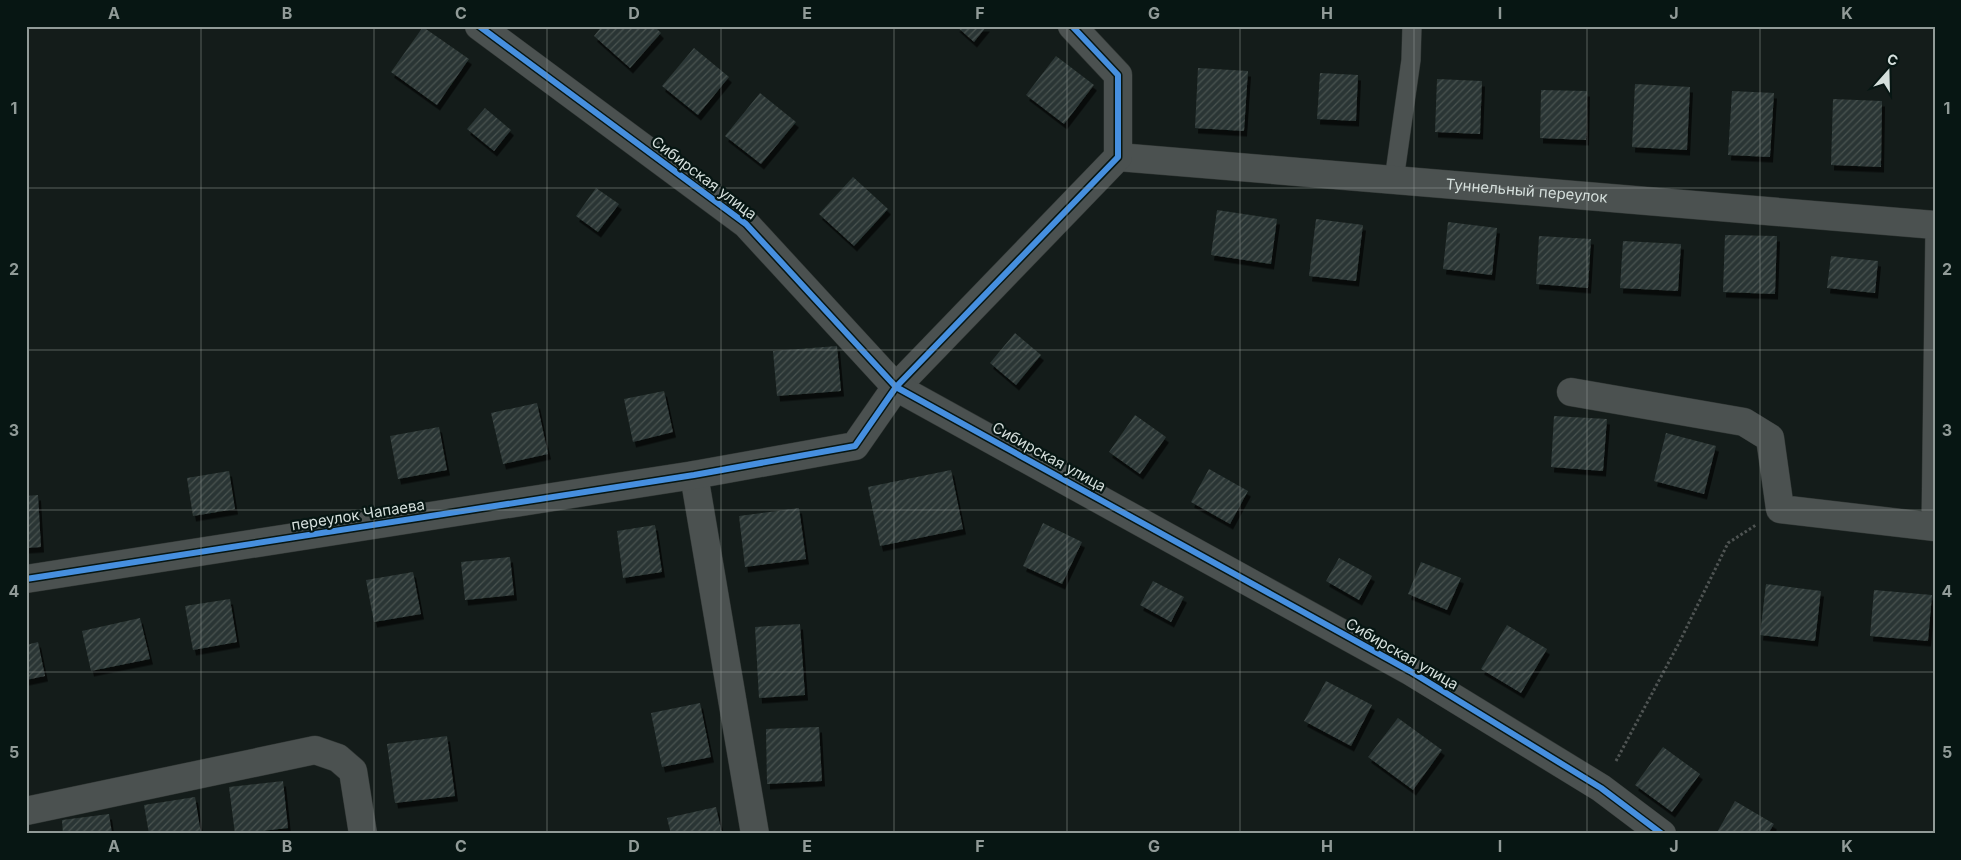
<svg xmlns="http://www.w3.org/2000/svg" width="1961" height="860" font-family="Inter,sans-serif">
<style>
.building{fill:url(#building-hatch);filter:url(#shadow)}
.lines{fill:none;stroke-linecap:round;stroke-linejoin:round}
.service-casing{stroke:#2f3533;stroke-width:20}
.minor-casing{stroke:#2f3533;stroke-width:29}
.tertiary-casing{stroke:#2f3533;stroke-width:29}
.path{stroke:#4f5453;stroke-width:3;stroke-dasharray:2.5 2.5;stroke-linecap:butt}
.service{stroke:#4b5150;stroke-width:19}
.minor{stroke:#4b5150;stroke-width:28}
.tertiary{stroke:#4b5150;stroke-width:28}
.cycleway-casing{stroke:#071613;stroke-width:9}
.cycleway{stroke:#468fdf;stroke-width:6}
.grid{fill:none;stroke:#919b98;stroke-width:1;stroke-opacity:0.55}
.labels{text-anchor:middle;stroke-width:4.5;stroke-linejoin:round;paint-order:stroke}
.street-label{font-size:15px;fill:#d5dfdc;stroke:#071613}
.neatline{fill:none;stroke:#919b98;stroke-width:2}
.grid-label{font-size:16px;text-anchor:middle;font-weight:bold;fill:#919b98}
</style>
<defs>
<pattern id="building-hatch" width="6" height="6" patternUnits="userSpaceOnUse" patternTransform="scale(1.25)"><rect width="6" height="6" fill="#2b3634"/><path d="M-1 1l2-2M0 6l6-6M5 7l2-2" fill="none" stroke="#495351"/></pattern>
<filter id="shadow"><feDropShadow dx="3" dy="5.5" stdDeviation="0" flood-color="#0009"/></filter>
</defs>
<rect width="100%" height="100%" fill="#141c1a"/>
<!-- building -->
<g class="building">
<polygon points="602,26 654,26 661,33 630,68 594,36"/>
<polygon points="956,26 987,26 974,42"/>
<polygon points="423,27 469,59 437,105 391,72"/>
<polygon points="694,48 729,77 698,115 662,86"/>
<polygon points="1056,56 1094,85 1064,124 1026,95"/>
<polygon points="1198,68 1248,71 1244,131 1195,128"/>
<polygon points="1320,73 1358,75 1356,121 1317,119"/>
<polygon points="1437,79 1482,81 1480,134 1435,132"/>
<polygon points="1635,84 1690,87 1687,150 1632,147"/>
<polygon points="1541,90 1587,91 1586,140 1540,138"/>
<polygon points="1732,91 1774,93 1770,157 1728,155"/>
<polygon points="760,93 796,122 761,164 725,136"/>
<polygon points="1833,99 1882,101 1881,167 1831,165"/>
<polygon points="485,108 511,130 494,151 467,129"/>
<polygon points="853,177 888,209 854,246 819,214"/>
<polygon points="596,188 619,204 598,232 576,216"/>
<polygon points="1217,210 1277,219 1271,264 1211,255"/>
<polygon points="1316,219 1363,225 1356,281 1309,276"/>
<polygon points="1448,222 1497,228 1492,275 1443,269"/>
<polygon points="1725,235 1777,236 1775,294 1723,292"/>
<polygon points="1539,236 1591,239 1588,288 1536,284"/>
<polygon points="1623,241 1681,244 1678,291 1620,288"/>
<polygon points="1831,256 1878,261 1875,293 1827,288"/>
<polygon points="1015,333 1041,355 1016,385 990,363"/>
<polygon points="837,346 841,391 777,396 773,351"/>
<polygon points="664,391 673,432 633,442 624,399"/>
<polygon points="537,403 548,454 503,464 491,413"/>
<polygon points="1135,415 1166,437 1140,474 1109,452"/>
<polygon points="1554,416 1607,419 1603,471 1551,467"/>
<polygon points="439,427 447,470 398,479 390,436"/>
<polygon points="1666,433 1716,446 1704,494 1654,481"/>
<polygon points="1209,469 1248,491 1230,524 1191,502"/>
<polygon points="951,470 963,529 880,546 868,487"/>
<polygon points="229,471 235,509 193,516 187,478"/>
<polygon points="38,495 41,547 26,548 26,496"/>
<polygon points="799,508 806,559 745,567 739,516"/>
<polygon points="1043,523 1082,542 1062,584 1023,566"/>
<polygon points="655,525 662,572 623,578 617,531"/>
<polygon points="510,557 514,595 465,600 461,562"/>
<polygon points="1339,558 1372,576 1359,600 1326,581"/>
<polygon points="1421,562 1461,578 1447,610 1408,594"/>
<polygon points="413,572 421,614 374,622 366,580"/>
<polygon points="1153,581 1184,597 1171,622 1140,605"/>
<polygon points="1766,584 1821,591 1815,641 1760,635"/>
<polygon points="1874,590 1932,595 1928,641 1870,636"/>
<polygon points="230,599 237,642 193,650 185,606"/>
<polygon points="140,618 150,659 91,671 82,631"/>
<polygon points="800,624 805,695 759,698 755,627"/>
<polygon points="1507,625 1547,649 1521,693 1481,669"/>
<polygon points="38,642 45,676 26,680 26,645"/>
<polygon points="1326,681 1372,705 1351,746 1304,721"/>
<polygon points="700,703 711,757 662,767 651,713"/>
<polygon points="1398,718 1442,750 1413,790 1368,757"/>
<polygon points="819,727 822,781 767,784 766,729"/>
<polygon points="447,736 455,796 395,803 387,744"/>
<polygon points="1663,747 1700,774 1672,812 1635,785"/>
<polygon points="283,781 288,828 235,834 229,787"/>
<polygon points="195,797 201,834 149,834 144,805"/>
<polygon points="1735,801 1774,824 1768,834 1716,834"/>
<polygon points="716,807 722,834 671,834 667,818"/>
<polygon points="109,814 112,834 63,834 62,820"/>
</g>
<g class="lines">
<!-- service casing -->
<g class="service-casing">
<g id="service">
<polyline points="1394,180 1411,60 1412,26"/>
<polyline points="1931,527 1935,226"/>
</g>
</g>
<!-- minor casing -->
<g class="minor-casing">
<g id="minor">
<path id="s1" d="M 1118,157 L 1935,225"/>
<polyline points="1571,392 1744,422 1770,438 1780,509 1935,527"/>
<polyline points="694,475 755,834"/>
<polyline points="26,579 694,475 855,446 896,387 1118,157 1118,75 1072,26"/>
<polyline points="26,811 315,750 338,758 353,771 363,834"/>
</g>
</g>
<!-- tertiary casing -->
<g class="tertiary-casing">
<polyline id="tertiary" points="479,26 746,224 896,387 1410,671 1601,788 1662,834"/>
</g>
<!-- path -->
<polyline class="path" points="1616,761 1679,643 1728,543 1756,525"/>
<!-- service -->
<use href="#service" class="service"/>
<!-- minor -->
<use href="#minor" class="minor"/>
<!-- tertiary -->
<use href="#tertiary" class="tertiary"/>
<!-- cycleway casing -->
<g class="cycleway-casing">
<g id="cycleway">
<polyline points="479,26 746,224 896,387 1410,671 1601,788 1662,834"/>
<polyline points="26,579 694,475 855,446 896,387 1118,157 1118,75 1072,26"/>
</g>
</g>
<!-- cycleway -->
<use href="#cycleway" class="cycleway"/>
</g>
<!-- grid -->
<path class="grid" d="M 201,26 L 201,834M 374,26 L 374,834M 547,26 L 547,834M 721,26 L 721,834M 894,26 L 894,834M 1067,26 L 1067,834M 1240,26 L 1240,834M 1414,26 L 1414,834M 1587,26 L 1587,834M 1760,26 L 1760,834M 26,188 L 1935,188M 26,350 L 1935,350M 26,510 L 1935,510M 26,672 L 1935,672"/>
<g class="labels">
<!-- street labels -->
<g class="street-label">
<text transform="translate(704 178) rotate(37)" y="5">Сибирская улица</text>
<text dy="5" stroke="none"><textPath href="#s1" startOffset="410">Туннельный переулок</textPath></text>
<text transform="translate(1049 457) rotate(29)" y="5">Сибирская улица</text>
<text transform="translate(358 515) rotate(-9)" y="5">переулок Чапаева</text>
<text transform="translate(1402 654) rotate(30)" y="5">Сибирская улица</text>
</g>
</g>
<!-- border -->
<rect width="1961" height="860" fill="none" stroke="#071613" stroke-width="55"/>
<!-- north arrow -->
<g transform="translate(1888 72) rotate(20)" stroke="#071613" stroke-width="4" paint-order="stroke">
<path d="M0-4L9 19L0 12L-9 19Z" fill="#d5dfdc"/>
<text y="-8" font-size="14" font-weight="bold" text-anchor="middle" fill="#d5dfdc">С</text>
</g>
<rect x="28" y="28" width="1906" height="804" class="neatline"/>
<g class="grid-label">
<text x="114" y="19">A</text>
<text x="287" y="19">B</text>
<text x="461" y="19">C</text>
<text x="634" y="19">D</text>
<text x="807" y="19">E</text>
<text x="980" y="19">F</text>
<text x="1154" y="19">G</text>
<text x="1327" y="19">H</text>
<text x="1500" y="19">I</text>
<text x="1674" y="19">J</text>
<text x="1847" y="19">K</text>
<text x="14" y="114">1</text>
<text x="1947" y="114">1</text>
<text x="14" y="275">2</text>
<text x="1947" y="275">2</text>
<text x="14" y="436">3</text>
<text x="1947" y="436">3</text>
<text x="14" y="597">4</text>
<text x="1947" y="597">4</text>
<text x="14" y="758">5</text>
<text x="1947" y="758">5</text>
<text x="114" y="852">A</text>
<text x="287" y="852">B</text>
<text x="461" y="852">C</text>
<text x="634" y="852">D</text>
<text x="807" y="852">E</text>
<text x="980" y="852">F</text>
<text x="1154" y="852">G</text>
<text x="1327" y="852">H</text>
<text x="1500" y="852">I</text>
<text x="1674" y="852">J</text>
<text x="1847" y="852">K</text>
</g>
</svg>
